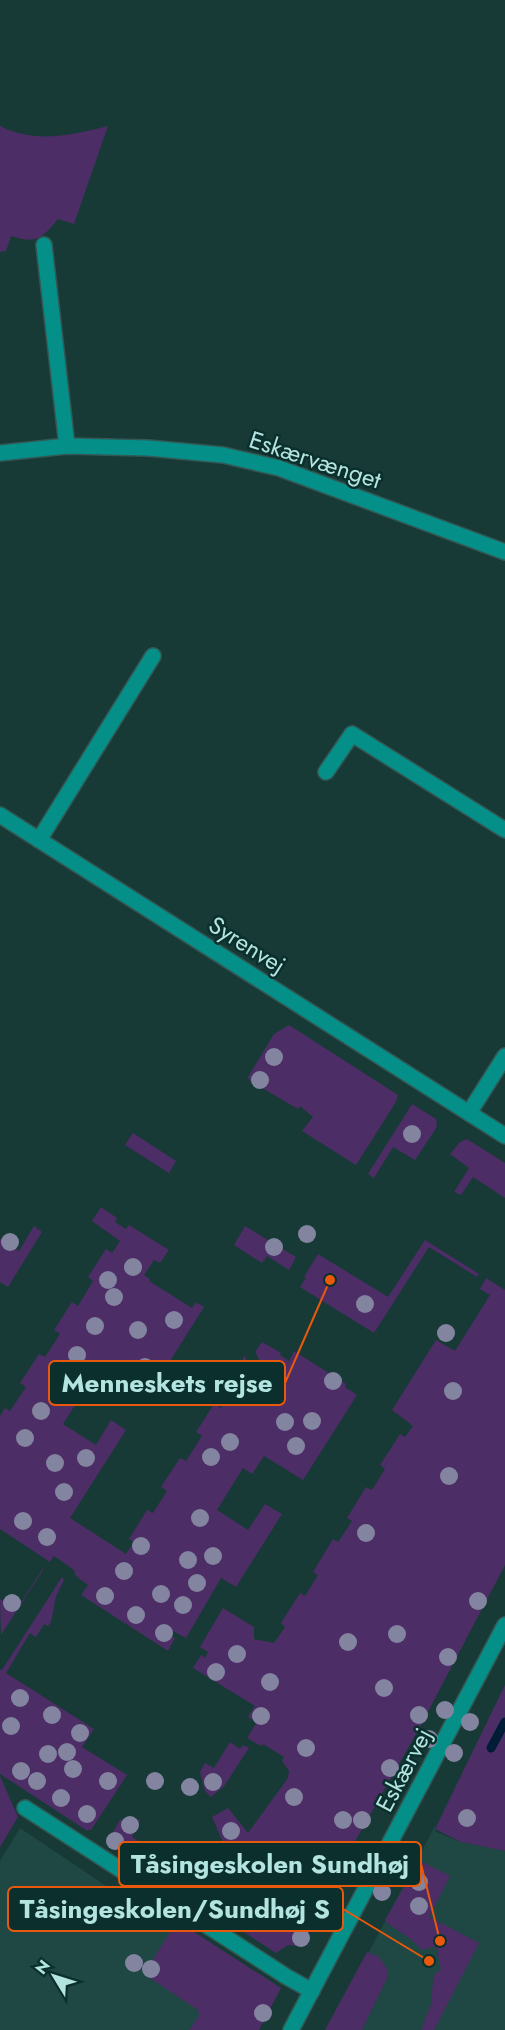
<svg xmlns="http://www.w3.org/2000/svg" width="505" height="2030" font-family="Jost,sans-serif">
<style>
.built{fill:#1f4743}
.green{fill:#4c2d65}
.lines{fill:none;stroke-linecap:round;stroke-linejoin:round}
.stream{stroke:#001c36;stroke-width:9}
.minor-casing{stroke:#325754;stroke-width:18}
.minor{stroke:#049089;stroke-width:15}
.tree{fill:#83849f}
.labels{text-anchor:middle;stroke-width:5;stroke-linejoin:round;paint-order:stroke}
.street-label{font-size:24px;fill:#b3e4df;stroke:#0b2f2d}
.leader{fill:none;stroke:#e8590c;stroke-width:2}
.callout-dot{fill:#e8590c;stroke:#0b2f2d;stroke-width:2}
.callout{fill:#0b2f2d;stroke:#e8590c;stroke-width:2}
.callout-label{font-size:26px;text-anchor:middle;font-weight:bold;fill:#b3e4df}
</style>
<rect width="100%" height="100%" fill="#173a37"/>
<!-- built -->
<g class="built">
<polygon points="435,1826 436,1832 461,1842 505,1851 505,2030 328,2030"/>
<polygon points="20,1828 261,1990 241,2030 0,2030 0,1861"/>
</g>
<!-- green -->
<g class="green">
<path d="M 0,126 C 35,144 72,135 108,126 L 74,224 L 58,219 C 42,239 36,244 11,236 L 6,251 L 0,252 Z"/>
<polygon points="289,1025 398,1095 396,1102 356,1165 302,1131 313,1117 300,1106 298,1109 250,1081 248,1077 274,1034"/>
<polygon points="412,1104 436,1119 437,1126 435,1130 415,1160 393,1147 374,1178 368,1174"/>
<polygon points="133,1133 176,1161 169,1173 125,1145"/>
<polygon points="467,1139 505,1163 505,1198 473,1177 461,1195 454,1192 469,1168 450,1154 460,1142"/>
<polygon points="101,1207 117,1218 115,1222 126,1229 129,1225 169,1250 160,1263 154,1260 144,1275 150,1279 149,1281 192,1308 196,1302 204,1307 150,1393 116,1372 103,1391 89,1383 63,1424 96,1445 111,1420 126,1430 70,1518 126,1554 134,1542 129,1539 147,1510 153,1513 167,1491 161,1487 180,1458 186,1461 202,1436 196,1432 214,1404 221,1408 235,1383 231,1380 245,1355 247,1367 251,1369 257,1366 259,1359 255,1352 262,1342 281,1353 280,1355 289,1361 294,1351 346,1384 345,1387 357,1395 303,1480 264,1456 252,1474 243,1468 217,1510 248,1530 265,1504 282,1514 236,1587 221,1578 186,1638 173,1631 171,1636 175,1638 168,1651 81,1595 88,1585 78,1578 79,1576 76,1577 74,1570 54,1556 50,1562 0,1529 0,1416 5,1408 10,1411 26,1387 20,1383 39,1354 45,1357 60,1334 54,1330 72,1302 78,1306 93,1281 88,1277 106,1249 112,1253 120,1241 92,1221"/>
<polygon points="34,1226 42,1232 8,1287 0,1282 0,1239 19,1251"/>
<polygon points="245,1226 296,1257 289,1270 267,1256 262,1263 234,1245"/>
<polygon points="425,1240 479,1274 477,1277 429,1247 374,1333 300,1287 306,1278 304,1277 318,1254 388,1297"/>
<path d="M 486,1278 L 505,1290 L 505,1565 L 420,1727 L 345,1859 L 304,1944 L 298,1946 L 288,1945 L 276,1953 L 112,1846 L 110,1837 L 120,1820 L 132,1818 L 140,1820 L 132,1837 C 141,1843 151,1850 162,1853 C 180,1858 208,1855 225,1847 L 212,1817 L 228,1808 L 248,1833 L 288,1778 L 289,1771 L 282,1761 L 284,1757 L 263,1744 L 261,1746 L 247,1738 L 257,1722 L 248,1717 L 255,1706 L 193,1668 L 201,1655 L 205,1658 L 208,1652 L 200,1647 L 223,1608 L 254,1627 L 254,1639 L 274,1643 L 285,1627 L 281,1623 L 300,1593 L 305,1596 L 318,1575 L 313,1572 L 333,1539 L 338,1542 L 352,1521 L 347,1518 L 366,1487 L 372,1490 L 385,1469 L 380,1465 L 400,1434 L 405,1437 L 413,1426 L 392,1410 L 436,1340 L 455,1351 L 490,1295 L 480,1289 Z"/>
<polygon points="43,1568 43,1570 1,1635 0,1599 6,1603 12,1594 22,1601"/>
<polygon points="62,1577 64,1580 56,1596 51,1622 48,1626 44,1624 36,1637 30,1633 6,1673 94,1729 82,1747 127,1775 91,1830 86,1830 0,1774 0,1669 2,1670"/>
<polygon points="505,1685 505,1851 461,1842 435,1829"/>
<polygon points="230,1742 240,1749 243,1745 249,1748 224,1786 211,1797 205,1791 200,1772 205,1763 214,1768"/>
<polygon points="0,1776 18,1817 0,1847"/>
<polygon points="422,1862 450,1876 429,1917 479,1943 434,2030 421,2030 431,2004 433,1980 435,1974 441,1969 436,1946 422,1950 412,1940 387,1923 385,1920 416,1866"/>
<polygon points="177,1921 281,1988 259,2030 189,2030 199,2016 198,2010 144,1974"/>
<polygon points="367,1952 379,1957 388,1971 388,1976 362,2030 325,2030"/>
</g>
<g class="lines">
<!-- stream -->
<polyline class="stream" points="491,1748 505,1722"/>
<!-- minor casing -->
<g class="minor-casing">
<g id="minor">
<polyline points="44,245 67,446"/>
<polyline points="0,453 67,446 148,448 223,455 279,468 505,552"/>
<polyline points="326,772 352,734 505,830"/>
<polyline points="0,815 505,1136"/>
<polyline points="39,840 153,656"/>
<polyline points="469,1113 505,1056"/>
<polyline points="25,1808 287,1977 312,1991"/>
<polyline points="291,2030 505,1625"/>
</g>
</g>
<!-- minor -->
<use href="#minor" class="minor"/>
</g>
<!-- trees -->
<g class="tree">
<circle cx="274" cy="1057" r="9"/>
<circle cx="260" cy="1080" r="9"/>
<circle cx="412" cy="1134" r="9"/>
<circle cx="307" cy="1234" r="9"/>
<circle cx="10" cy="1242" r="9"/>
<circle cx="274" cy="1247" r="9"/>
<circle cx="133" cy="1267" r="9"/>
<circle cx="108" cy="1280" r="9"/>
<circle cx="114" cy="1297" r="9"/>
<circle cx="365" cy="1304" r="9"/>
<circle cx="174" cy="1320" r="9"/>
<circle cx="95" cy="1326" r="9"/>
<circle cx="138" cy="1330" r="9"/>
<circle cx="446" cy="1333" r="9"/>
<circle cx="77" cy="1355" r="9"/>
<circle cx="145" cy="1367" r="9"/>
<circle cx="333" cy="1381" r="9"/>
<circle cx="277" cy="1390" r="9"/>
<circle cx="453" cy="1391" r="9"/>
<circle cx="41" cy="1411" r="9"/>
<circle cx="312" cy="1421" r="9"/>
<circle cx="285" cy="1422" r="9"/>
<circle cx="25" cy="1438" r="9"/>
<circle cx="230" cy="1442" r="9"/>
<circle cx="296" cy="1446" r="9"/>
<circle cx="211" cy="1457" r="9"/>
<circle cx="86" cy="1458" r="9"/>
<circle cx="55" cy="1463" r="9"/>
<circle cx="449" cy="1476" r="9"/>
<circle cx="64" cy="1492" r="9"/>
<circle cx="200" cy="1518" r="9"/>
<circle cx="23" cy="1521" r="9"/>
<circle cx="366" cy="1533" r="9"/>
<circle cx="47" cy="1537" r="9"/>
<circle cx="141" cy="1546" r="9"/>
<circle cx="213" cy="1556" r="9"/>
<circle cx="188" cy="1560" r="9"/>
<circle cx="124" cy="1571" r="9"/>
<circle cx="197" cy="1583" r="9"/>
<circle cx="161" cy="1594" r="9"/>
<circle cx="105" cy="1596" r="9"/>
<circle cx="478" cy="1601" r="9"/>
<circle cx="12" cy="1603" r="9"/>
<circle cx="183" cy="1605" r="9"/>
<circle cx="136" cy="1615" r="9"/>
<circle cx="164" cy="1633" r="9"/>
<circle cx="397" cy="1634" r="9"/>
<circle cx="348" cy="1642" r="9"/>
<circle cx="237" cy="1654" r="9"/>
<circle cx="448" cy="1657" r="9"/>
<circle cx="216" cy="1672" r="9"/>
<circle cx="270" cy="1682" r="9"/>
<circle cx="384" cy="1688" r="9"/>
<circle cx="20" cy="1698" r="9"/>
<circle cx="445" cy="1710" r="9"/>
<circle cx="52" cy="1715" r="9"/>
<circle cx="419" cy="1715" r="9"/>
<circle cx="261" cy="1716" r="9"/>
<circle cx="470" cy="1722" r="9"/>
<circle cx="11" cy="1726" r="9"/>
<circle cx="80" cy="1733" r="9"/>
<circle cx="429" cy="1739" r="9"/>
<circle cx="306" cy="1748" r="9"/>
<circle cx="67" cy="1752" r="9"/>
<circle cx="454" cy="1753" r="9"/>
<circle cx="48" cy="1754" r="9"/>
<circle cx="390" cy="1768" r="9"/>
<circle cx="73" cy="1769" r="9"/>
<circle cx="21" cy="1771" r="9"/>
<circle cx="37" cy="1781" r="9"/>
<circle cx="108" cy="1781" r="9"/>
<circle cx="155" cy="1781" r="9"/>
<circle cx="213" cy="1782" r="9"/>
<circle cx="190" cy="1787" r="9"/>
<circle cx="294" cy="1797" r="9"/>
<circle cx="61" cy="1798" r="9"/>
<circle cx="87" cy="1814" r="9"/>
<circle cx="467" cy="1818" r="9"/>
<circle cx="343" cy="1820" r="9"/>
<circle cx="362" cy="1820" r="9"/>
<circle cx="130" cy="1825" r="9"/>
<circle cx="231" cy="1831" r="9"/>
<circle cx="115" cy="1841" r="9"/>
<circle cx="354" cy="1878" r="9"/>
<circle cx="419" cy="1882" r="9"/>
<circle cx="382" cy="1892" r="9"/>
<circle cx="419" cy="1906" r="9"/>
<circle cx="301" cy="1938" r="9"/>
<circle cx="134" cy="1963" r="9"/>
<circle cx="151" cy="1969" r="9"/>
<circle cx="263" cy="2013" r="9"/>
</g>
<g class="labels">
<!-- street labels -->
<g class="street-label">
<text transform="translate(315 460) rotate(18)" y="8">Eskærvænget</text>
<text transform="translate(247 945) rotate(32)" y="8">Syrenvej</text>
<text transform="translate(404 1770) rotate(-62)" y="8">Eskærvej</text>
</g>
</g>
<!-- callouts -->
<path class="leader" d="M330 1280L285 1383M440 1941L421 1864M429 1961L343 1909"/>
<g class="callout-dot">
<circle cx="330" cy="1280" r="6"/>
<circle cx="440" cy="1941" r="6"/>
<circle cx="429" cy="1961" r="6"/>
</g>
<g class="callout">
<rect x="49" y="1361" width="236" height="44" rx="6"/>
<rect x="119" y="1842" width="302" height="44" rx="6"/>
<rect x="8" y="1887" width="335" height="44" rx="6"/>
</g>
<g class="callout-label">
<text x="167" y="1392">Menneskets rejse</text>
<text x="270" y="1873">Tåsingeskolen Sundhøj</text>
<text x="175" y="1918">Tåsingeskolen/Sundhøj S</text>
</g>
<!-- north arrow -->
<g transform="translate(54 1976) rotate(308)" stroke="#0b2f2d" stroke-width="4.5" paint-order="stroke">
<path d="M0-4.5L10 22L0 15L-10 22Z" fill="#b3e4df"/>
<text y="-9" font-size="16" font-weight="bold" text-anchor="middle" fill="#b3e4df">N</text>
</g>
</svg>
